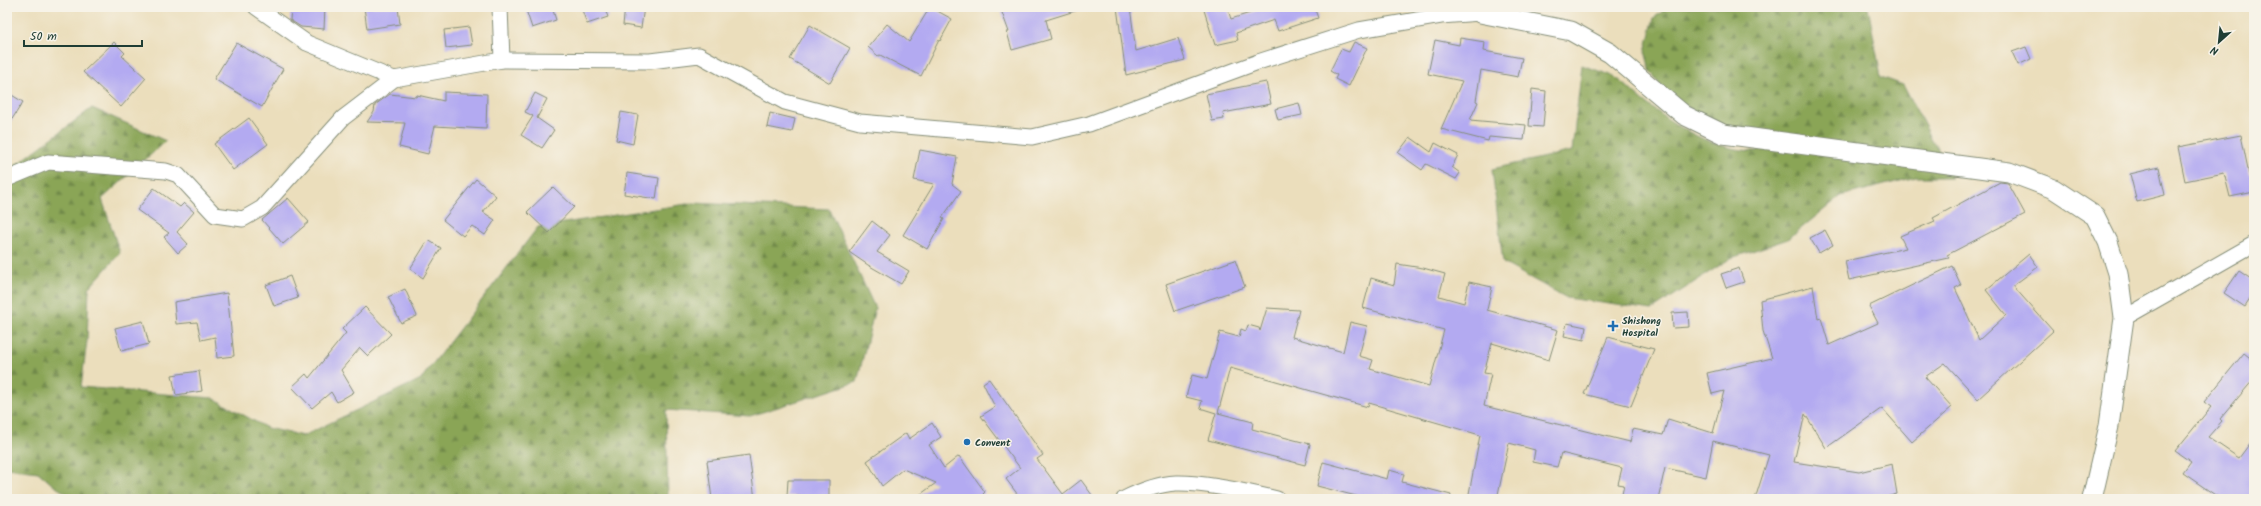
<svg xmlns="http://www.w3.org/2000/svg" width="2261" height="506" font-family="Kalam,sans-serif">
<style>
.forest{fill:url(#forest-firs);stroke:#547146}
.building{fill:#b3aaf1}
.lines{fill:none;stroke-linecap:round;stroke-linejoin:round}
.minor-casing{stroke:#858e78;stroke-width:17}
.tertiary-casing{stroke:#858e78;stroke-width:21}
.minor{stroke:#fff;stroke-width:15}
.tertiary{stroke:#fff;stroke-width:19}
.poi-dot{fill:#1f6fb2;stroke:#f7f3e8;stroke-width:1.5}
.labels{text-anchor:middle;stroke-width:3;stroke-linejoin:round;paint-order:stroke}
.poi-label{font-size:10px;font-weight:bold;fill:#1f3d34;stroke:#f7f3e8;text-anchor:start}
</style>
<defs>
<pattern id="forest-firs" width="22" height="20" patternUnits="userSpaceOnUse"><rect width="22" height="20" fill="#8aa557"/><path d="M5 1l3.5 6h-7zM16 11l3.5 6h-7z" fill="#708849"/></pattern>
</defs>
<rect width="100%" height="100%" fill="#f7f3e8"/>
<filter id="ink" filterUnits="userSpaceOnUse"><feTurbulence type="fractalNoise" baseFrequency=".025" numOctaves="2"/><feDisplacementMap in="SourceGraphic" scale="8" xChannelSelector="R" yChannelSelector="G"/><feConvolveMatrix kernelMatrix="1 2 1 2 8 2 1 2 1" color-interpolation-filters="sRGB"/></filter>
<filter id="wash" filterUnits="userSpaceOnUse"><feTurbulence type="fractalNoise" baseFrequency=".012" numOctaves="4" result="noise"/><feDisplacementMap in="SourceGraphic" scale="16" xChannelSelector="R" yChannelSelector="G"/><feGaussianBlur stdDeviation="0.9" result="paint"/><feColorMatrix in="noise" values="0 0 0 0 0 0 0 0 0 0 0 0 0 0 0 0 0 1.4 0 .05"/><feComposite in="paint" operator="in"/></filter>
<g filter="url(#wash)">
<rect width="100%" height="100%" fill="#ebdebc"/>
<!-- forest -->
<g class="forest">
<path d="M 1668,7 L 1868,7 L 1881,77 L 1903,85 L 1952,177 L 1916,177 L 1841,196 L 1788,239 L 1731,258 L 1652,310 L 1567,298 L 1503,263 L 1492,169 L 1572,151 L 1582,65 C 1592,69 1604,72 1614,77 C 1624,82 1633,93 1642,100 C 1676,127 1714,151 1758,151 L 1772,134 L 1758,129 L 1715,126 L 1663,90 L 1650,70 L 1645,51 L 1654,18 Z"/>
<polygon points="92,108 166,141 102,199 120,253 89,288 87,341 81,387 213,398 267,428 303,436 421,379 538,227 693,203 829,209 875,308 857,382 750,416 666,410 668,499 76,499 54,486 38,472 7,468 7,178 16,165"/>
</g>
<g id="blocks">
<!-- building -->
<g class="building">
<polygon points="291,7 325,7 324,29 301,27 290,20"/>
<polygon points="364,7 398,7 400,24 367,29"/>
<polygon points="525,7 552,7 556,20 532,28"/>
<polygon points="581,7 604,7 608,17 587,24"/>
<polygon points="625,7 644,7 641,28 623,25"/>
<polygon points="930,7 952,19 940,41 939,40 921,76 880,55 878,56 868,47 887,24 909,42"/>
<polygon points="1000,7 1078,7 1078,10 1046,20 1051,39 1012,50 1007,32 1009,32"/>
<polygon points="1117,7 1130,7 1136,51 1178,38 1185,60 1126,75"/>
<polygon points="1203,7 1227,7 1231,19 1269,7 1314,7 1318,18 1278,31 1274,20 1236,33 1238,40 1215,45"/>
<polygon points="810,25 850,48 830,83 790,59"/>
<polygon points="469,27 472,45 446,48 444,30"/>
<polygon points="1460,38 1485,42 1484,51 1522,58 1518,77 1481,70 1476,101 1478,102 1470,120 1526,125 1524,140 1489,137 1488,141 1441,129 1462,81 1428,74 1435,40 1459,45"/>
<polygon points="114,42 125,53 122,56 146,78 121,107 83,72"/>
<polygon points="1354,42 1367,48 1349,86 1335,79 1337,75 1330,71 1341,49 1349,52"/>
<polygon points="236,43 283,69 262,107 214,79"/>
<polygon points="2026,47 2031,59 2018,65 2012,52"/>
<polygon points="1266,82 1271,104 1223,113 1224,119 1212,121 1206,94"/>
<polygon points="1532,89 1546,91 1543,127 1529,126"/>
<polygon points="7,92 23,102 7,127"/>
<polygon points="444,92 487,94 486,129 435,126 428,154 399,147 405,123 367,122 374,112 375,105 390,94 416,97 417,95 444,101"/>
<polygon points="535,93 547,99 537,118 554,130 542,148 521,135 533,116 525,112"/>
<polygon points="1299,103 1302,115 1278,120 1275,109"/>
<polygon points="621,112 638,115 633,144 616,140"/>
<polygon points="770,113 795,119 792,132 767,127"/>
<polygon points="249,118 268,144 233,170 214,144"/>
<polygon points="2241,135 2249,174 2254,173 2254,192 2230,197 2224,173 2185,181 2178,147"/>
<polygon points="1410,137 1431,152 1435,143 1458,155 1452,167 1460,173 1456,179 1426,164 1422,170 1398,153"/>
<polygon points="920,150 957,157 952,184 961,191 942,218 944,219 927,249 903,235 934,184 914,180"/>
<polygon points="2159,167 2165,195 2137,202 2130,174"/>
<polygon points="627,173 659,178 656,199 624,194"/>
<polygon points="476,179 496,196 483,212 495,220 485,235 472,226 463,236 443,220"/>
<polygon points="2000,182 2008,183 2025,214 1947,255 1949,258 1849,280 1845,261 1906,248 1900,236 1935,221 1933,218"/>
<polygon points="553,187 574,207 549,233 527,212"/>
<polygon points="154,188 180,207 184,203 194,212 177,232 188,244 178,253 164,237 169,233 137,210"/>
<polygon points="288,198 309,222 283,244 262,220"/>
<polygon points="872,221 890,235 877,252 909,271 901,284 868,265 849,252"/>
<polygon points="1825,230 1833,245 1819,253 1810,238"/>
<polygon points="428,240 441,248 423,278 410,269"/>
<polygon points="2029,254 2038,267 2014,285 2014,287 2053,331 1978,399 1945,363 1925,377 1952,407 1912,442 1882,408 1826,448 1805,414 1794,462 1859,472 1892,464 1897,494 1879,499 1755,499 1769,455 1713,441 1706,477 1665,468 1658,499 1621,499 1624,485 1618,484 1622,468 1561,453 1557,467 1533,462 1535,450 1509,443 1497,499 1468,499 1480,435 1369,403 1368,407 1230,368 1218,413 1253,422 1252,429 1310,444 1305,465 1208,440 1216,413 1200,408 1202,401 1186,397 1192,375 1207,379 1220,332 1239,337 1241,329 1246,331 1248,325 1259,328 1260,331 1267,308 1299,310 1292,337 1343,352 1350,322 1367,326 1359,356 1373,360 1370,369 1429,386 1444,330 1363,308 1371,278 1394,285 1397,264 1423,268 1445,274 1439,296 1464,303 1469,282 1492,287 1487,310 1558,330 1549,360 1492,343 1484,373 1491,374 1484,406 1630,442 1633,429 1663,435 1668,419 1713,433 1724,391 1712,394 1707,373 1772,358 1763,331 1760,300 1813,286 1818,319 1821,318 1829,345 1878,323 1869,306 1952,266 1961,285 1955,288 1979,340 2006,315 1986,290"/>
<polygon points="1235,260 1245,287 1175,311 1166,284"/>
<polygon points="1739,268 1744,282 1726,288 1721,274"/>
<polygon points="2239,271 2254,281 2254,293 2245,307 2224,293"/>
<polygon points="290,276 298,298 274,306 266,285"/>
<polygon points="405,289 417,316 401,323 388,297"/>
<polygon points="227,293 234,356 217,358 215,337 201,340 197,322 176,324 174,302"/>
<polygon points="365,307 391,334 368,356 360,348 341,370 354,392 337,402 331,392 312,408 292,387 306,374 309,378 346,333 342,329"/>
<polygon points="1688,312 1689,327 1673,328 1672,313"/>
<polygon points="143,321 149,344 121,351 115,328"/>
<polygon points="1567,323 1586,327 1584,340 1564,336"/>
<polygon points="1608,337 1654,349 1631,406 1584,394"/>
<polygon points="2244,353 2254,361 2254,379 2220,419 2222,421 2208,437 2239,458 2254,438 2254,499 2221,499 2183,473 2191,462 2175,451 2211,407 2204,402"/>
<polygon points="199,371 202,391 176,395 172,375"/>
<polygon points="989,379 1043,455 1037,459 1063,494 1081,480 1095,499 1021,499 1006,479 1020,468 981,416 995,407 983,383"/>
<polygon points="932,423 941,437 929,445 944,468 959,456 985,492 983,494 987,499 914,499 936,483 903,469 882,486 867,461 906,433 909,439"/>
<polygon points="749,455 755,499 712,499 707,461"/>
<polygon points="1323,462 1387,479 1389,470 1404,474 1402,482 1451,495 1450,499 1368,499 1317,486"/>
<polygon points="788,480 829,480 829,497 787,496"/>
</g>
</g>
</g>
<g filter="url(#ink)">
<use href="#blocks" fill-opacity="0" stroke="#858e78" stroke-width="1"/>
<g class="lines">
<!-- minor casing -->
<g class="minor-casing">
<g id="minor">
<polyline points="256,7 307,43 394,79"/>
<polyline points="500,7 502,60"/>
<polyline points="7,179 48,162 166,171 178,175 215,215 243,219 262,208 343,118 394,79 502,60 650,61 699,55 785,102 860,122 1032,137 1089,124 1258,62 1359,30 1441,16 1480,13"/>
<polyline points="2124,318 2254,244"/>
<path d="M 1124,499 C 1140,491 1158,484 1176,483 C 1205,482 1248,492 1277,499"/>
</g>
</g>
<!-- tertiary casing -->
<g class="tertiary-casing">
<polyline id="tertiary" points="1480,7 1480,13 1571,31 1610,53 1684,115 1723,134 2009,172 2054,189 2095,216 2108,242 2118,273 2124,318 2109,426 2092,499"/>
</g>
<!-- minor -->
<use href="#minor" class="minor"/>
<!-- tertiary -->
<use href="#tertiary" class="tertiary"/>
</g>
</g>
<!-- markers -->
<g class="poi-dot">
<path d="M1611 320h4v4h4v4h-4v4h-4v-4h-4v-4h4z"/>
<circle cx="967" cy="442" r="4"/>
</g>
<g class="labels">
<!-- poi labels -->
<g class="poi-label">
<text x="1622" y="324">Shishong<tspan x="1622" dy="12">Hospital</tspan></text>
<text x="975" y="446">Convent</text>
</g>
</g>
<!-- margin -->
<rect width="2261" height="506" fill="none" stroke="#f7f3e8" stroke-width="24"/>
<!-- north arrow -->
<g transform="translate(2219 42) rotate(207)" stroke="#f7f3e8" stroke-width="3" paint-order="stroke">
<path d="M0-3L7 15L0 10L-7 15Z" fill="#1f3d34"/>
<text y="-6" font-size="11" font-weight="bold" text-anchor="middle" fill="#1f3d34">N</text>
</g>
<!-- scale -->
<path d="M24 40v6h118v-6" fill="none" stroke="#1f3d34" stroke-width="2"/>
<text x="30" y="40" font-size="12" fill="#1f3d34" stroke="#f7f3e8" stroke-width="3" paint-order="stroke">50 m</text>
</svg>
